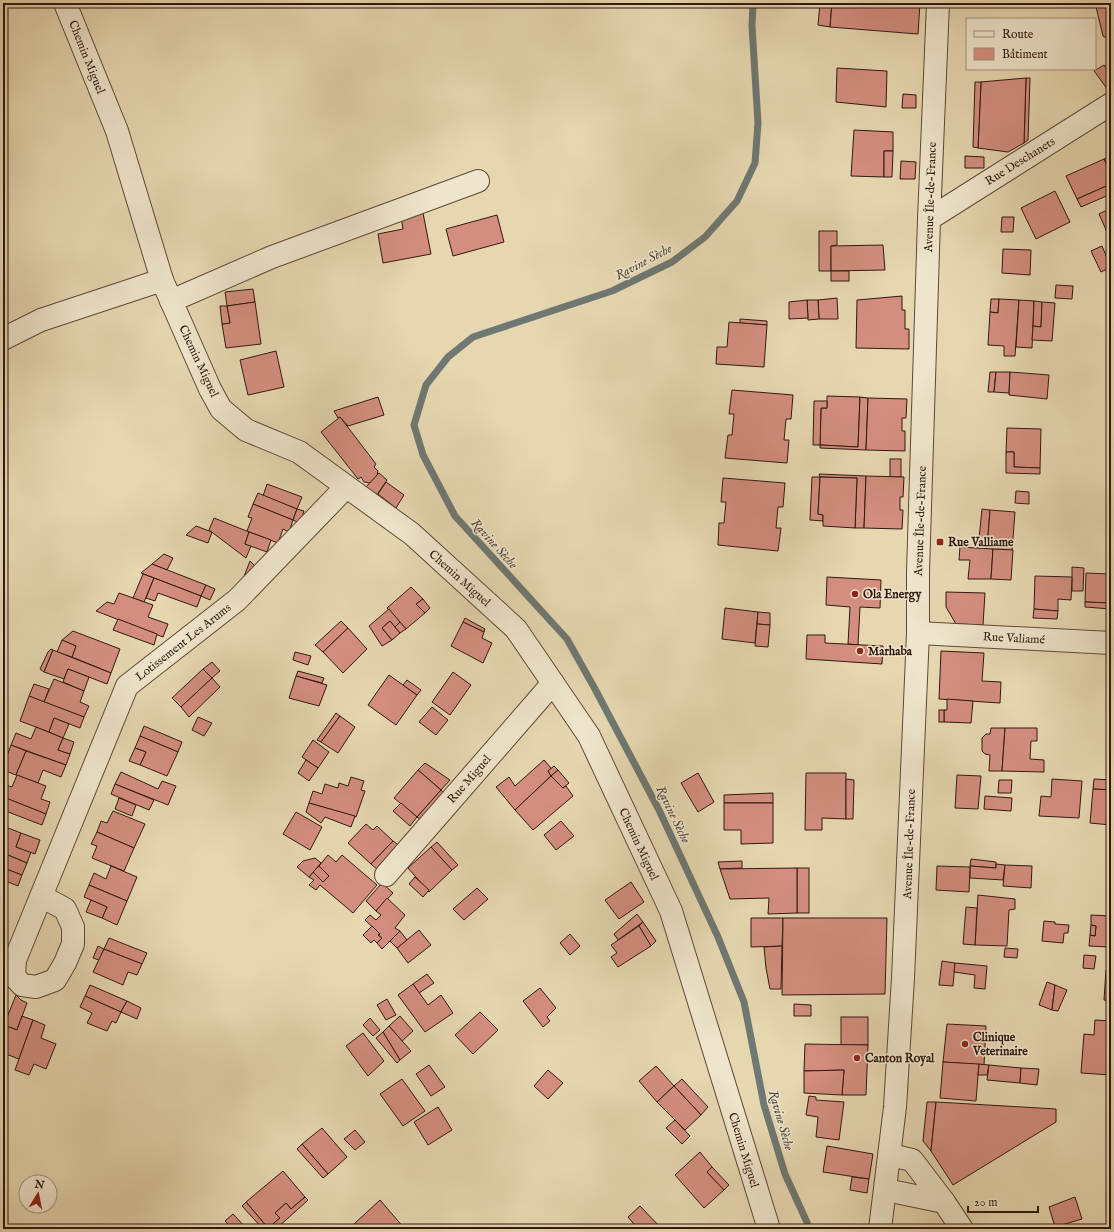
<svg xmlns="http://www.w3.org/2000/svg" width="1114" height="1232" font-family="'IM FELL English',serif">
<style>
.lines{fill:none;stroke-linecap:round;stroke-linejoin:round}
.stream{stroke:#6f7872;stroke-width:7}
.building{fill:#d48e80;stroke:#31180e}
.minor-casing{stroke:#5e4837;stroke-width:24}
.minor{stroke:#efe5cc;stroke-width:22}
.poi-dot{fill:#8f2418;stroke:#efe5cc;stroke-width:1.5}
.labels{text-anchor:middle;stroke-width:3;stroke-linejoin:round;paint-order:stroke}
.street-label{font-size:12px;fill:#31180e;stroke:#efe5cc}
.poi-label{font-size:12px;font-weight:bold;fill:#31180e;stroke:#efe5cc;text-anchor:start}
.water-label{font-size:13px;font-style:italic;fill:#504840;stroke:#efe5cc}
</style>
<rect width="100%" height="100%" fill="#e6d7b1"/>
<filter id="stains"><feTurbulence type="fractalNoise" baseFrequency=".005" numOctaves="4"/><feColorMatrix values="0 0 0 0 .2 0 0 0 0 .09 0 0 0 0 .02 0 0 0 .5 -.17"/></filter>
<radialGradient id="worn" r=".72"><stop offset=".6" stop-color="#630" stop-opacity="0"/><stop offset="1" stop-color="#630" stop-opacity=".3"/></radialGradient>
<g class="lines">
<!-- stream -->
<polyline class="stream" points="753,3 752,26 758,123 755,163 737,201 705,237 672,262 612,291 473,337 448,357 426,385 414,425 423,455 455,516 567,639 595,689 659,810 718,937 744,1002 764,1105 785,1174 810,1229"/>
</g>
<!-- building -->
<g class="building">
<polygon points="820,3 832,3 830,27 818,25"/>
<polygon points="832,3 920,3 918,34 830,27"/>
<polygon points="1078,3 1092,3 1091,7"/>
<polygon points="1111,3 1111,40 1110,40 1109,38 1106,38 1103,36 1096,7"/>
<polygon points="1104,65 1111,75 1111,94 1094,71"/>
<polygon points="837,68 887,71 886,107 836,102"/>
<polygon points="1026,78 1030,78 1028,140 1024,143"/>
<polygon points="1026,78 1024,143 1008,152 978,148 981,82"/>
<polygon points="975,82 981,82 978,148 973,147"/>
<polygon points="903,94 916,95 916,108 902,108"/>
<polygon points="854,130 893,132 893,151 884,151 884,177 851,176"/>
<polygon points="884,151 893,151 892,177 884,177"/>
<polygon points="1111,155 1111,174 1104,159"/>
<polygon points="965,156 984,157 984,168 965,168"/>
<polygon points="1104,159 1111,174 1111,184 1077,199 1066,176"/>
<polygon points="901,161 916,162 915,179 900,179"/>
<polygon points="1111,184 1111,194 1081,207 1077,199"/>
<polygon points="1055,191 1070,222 1036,239 1021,208"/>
<polygon points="1111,208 1111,241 1099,214"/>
<polygon points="423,213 431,254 383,263 378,234 403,229 401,217"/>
<polygon points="497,215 504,242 453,256 446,229"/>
<polygon points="1002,217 1014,217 1013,232 1001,232"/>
<polygon points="819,231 837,231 837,245 831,246 831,271 819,271"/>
<polygon points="883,245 885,270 831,271 831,246"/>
<polygon points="1102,246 1111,267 1101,272 1091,251"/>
<polygon points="1003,249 1031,250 1030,275 1002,273"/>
<rect x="831" y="271" width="18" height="10"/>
<polygon points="1056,285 1073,286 1072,299 1055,298"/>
<polygon points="253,289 255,302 227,306 225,292"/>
<polygon points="902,296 902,310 905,310 905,329 909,329 909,349 856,348 857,300"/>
<polygon points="837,298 838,319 819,319 818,300"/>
<polygon points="991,299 999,299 998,313 990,312"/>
<polygon points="999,299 1019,300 1015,356 1004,356 1004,346 988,345 990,312 998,313"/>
<polygon points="807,300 818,300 819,319 808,320"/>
<polygon points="807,300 808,318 789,319 789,302"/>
<polygon points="1019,300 1034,301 1032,348 1016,347"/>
<polygon points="1034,301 1042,302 1041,327 1033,326"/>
<polygon points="255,302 261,344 226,348 222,324 230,323 227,306"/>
<polygon points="1042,302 1055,303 1052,341 1032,340 1033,326 1041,327"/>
<polygon points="220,306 227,306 230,323 222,324"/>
<polygon points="740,319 767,321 767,325 740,323"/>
<polygon points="729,322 767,325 764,367 716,364 717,347 727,347"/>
<polygon points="276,351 284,387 248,395 240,360"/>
<polygon points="990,372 996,372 994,392 988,392"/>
<polygon points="996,372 1010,372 1009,393 994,392"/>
<polygon points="1010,372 1049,375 1047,399 1009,395"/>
<polygon points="732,390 793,395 791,419 786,419 784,440 789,440 787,463 725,458 728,435 732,435 734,414 729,414"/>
<polygon points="827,396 860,397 858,447 820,445 821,408 827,408"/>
<polygon points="378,397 384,415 348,426 340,417 338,418 334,411"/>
<polygon points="860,397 868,398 866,450 820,448 820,445 858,447"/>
<polygon points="868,398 907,399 906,418 902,418 902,431 905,431 905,451 866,450"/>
<polygon points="814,401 827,401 827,408 821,408 820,445 813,445"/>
<polygon points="340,417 376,464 374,467 378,471 377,476 370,483 364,482 361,477 358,479 321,432"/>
<polygon points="1007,428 1041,429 1040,468 1014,467 1014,452 1006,452"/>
<polygon points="1006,452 1014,452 1014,467 1040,468 1040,474 1006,473"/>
<rect x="890" y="459" width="11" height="18"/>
<polygon points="379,473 387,480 376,496 365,488"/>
<polygon points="819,474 866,476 864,528 855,528 857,478 820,477"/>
<polygon points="866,476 904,477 903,497 900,497 900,510 903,510 902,529 864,528"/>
<polygon points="812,477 820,477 818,514 823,515 823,521 810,520"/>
<polygon points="820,477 857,478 855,528 823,526 823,515 818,514"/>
<polygon points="723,478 785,483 783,507 778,507 776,528 781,528 778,551 718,545 719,523 724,523 726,502 721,502"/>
<polygon points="386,482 404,495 396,508 378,494"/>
<polygon points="267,484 302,497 297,509 263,496"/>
<polygon points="1016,491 1029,492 1029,504 1015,503"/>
<polygon points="258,493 297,509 293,520 253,504"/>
<polygon points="253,504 293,520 289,532 283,529 278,543 247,531 252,518 248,517"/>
<polygon points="297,509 304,511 300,523 293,520"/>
<polygon points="982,509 990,510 987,549 978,549"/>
<polygon points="990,510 1015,512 1012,551 987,549"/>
<polygon points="214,518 249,532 245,544 251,546 246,558 209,530"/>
<polygon points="196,526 212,532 208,543 186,535"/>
<polygon points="249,532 271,540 267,552 245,544"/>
<polygon points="960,547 993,549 991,579 968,579 970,560 959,560"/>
<polygon points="993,549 1013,550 1011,580 991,579"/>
<polygon points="164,554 173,558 167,570 152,564"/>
<polygon points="250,561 256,567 241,584"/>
<polygon points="152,564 206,585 201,596 141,573"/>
<polygon points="1072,567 1084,568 1083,591 1072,591"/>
<polygon points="1086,573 1111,574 1111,603 1085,602"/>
<polygon points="143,574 154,578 144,602 133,598"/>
<polygon points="1035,576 1072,577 1071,600 1058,599 1058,611 1034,609"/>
<polygon points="827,577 881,580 880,608 860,607 858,645 848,644 850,607 826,605"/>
<polygon points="154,578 201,596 197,607 158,593 155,601 146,598"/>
<polygon points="206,585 215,589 210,600 201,596"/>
<polygon points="411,587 423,599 416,604 425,613 406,629 387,608"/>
<polygon points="946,592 985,593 983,625 956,624 946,607"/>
<polygon points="119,593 153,605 148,617 168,624 163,637 96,611 107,602 114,604"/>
<polygon points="423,599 430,608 425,613 416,604"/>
<polygon points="1085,602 1111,603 1111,609 1085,607"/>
<polygon points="725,608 758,612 755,643 722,639"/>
<polygon points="389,609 400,622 395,627 390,621 382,628 392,640 382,646 369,626"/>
<polygon points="1034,609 1058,611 1057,619 1033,618"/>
<polygon points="758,612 770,613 770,625 757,624"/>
<polygon points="465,618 485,629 484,632 463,622"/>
<polygon points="118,619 157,634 154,645 113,630"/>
<polygon points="341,621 348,628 323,652 315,645"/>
<polygon points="390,621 400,633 392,640 382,628"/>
<polygon points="400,622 406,629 400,633 395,627"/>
<polygon points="463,622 484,632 482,638 492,643 483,663 451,646"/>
<polygon points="757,624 770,625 768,647 755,646"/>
<polygon points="348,628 367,649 343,673 323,652"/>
<polygon points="73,631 120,649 111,673 72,657 76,646 62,640"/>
<polygon points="807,635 825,635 825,643 883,646 882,664 806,659"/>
<polygon points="62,640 76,646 72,657 57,652"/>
<polygon points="51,649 53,650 44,672 40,669 48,652"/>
<polygon points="53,650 111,673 107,684 68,669 64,679 44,672"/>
<polygon points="941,651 984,653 982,681 1001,682 1000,703 939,699"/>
<polygon points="295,652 311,656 308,665 293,660"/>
<polygon points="212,662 220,671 212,678 203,669"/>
<polygon points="68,669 89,677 84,691 63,682"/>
<polygon points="203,669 212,678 181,707 172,698"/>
<polygon points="298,671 324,678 322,683 296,676"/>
<polygon points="453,672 471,685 450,715 432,702"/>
<polygon points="389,675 417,695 396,725 368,705"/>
<polygon points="296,676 327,685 319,706 289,698"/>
<polygon points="212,678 220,687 189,717 181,707"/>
<polygon points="54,679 84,691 80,702 89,706 84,717 44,702"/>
<polygon points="407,680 421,690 417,695 403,685"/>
<polygon points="34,684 49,689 44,702 29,696"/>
<polygon points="29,696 84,717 80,728 54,718 49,732 20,721"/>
<polygon points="947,699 973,701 971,723 944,722 944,710 947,710"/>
<polygon points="432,707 448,720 436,735 419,722"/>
<rect x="939" y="710" width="5" height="12"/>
<polygon points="336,713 340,716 321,742 317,740"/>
<polygon points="340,716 355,727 338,753 321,742"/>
<polygon points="198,717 212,723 204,736 192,730"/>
<polygon points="54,718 69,724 63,738 49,732"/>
<polygon points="144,726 182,742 178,752 140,736"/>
<polygon points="36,727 63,738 58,750 70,754 66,765 11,745 16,733 31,739"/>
<polygon points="991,728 1005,728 1002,771 989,771 990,755 985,754 982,751 982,738 986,734 990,734"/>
<polygon points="1005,728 1037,728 1037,741 1031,741 1030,759 1044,760 1044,772 1002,771"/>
<polygon points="140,736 178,752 167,776 140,765 146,752 135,748"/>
<polygon points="63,738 74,742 70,754 58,750"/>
<polygon points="313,740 329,752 318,768 302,757"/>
<polygon points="11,745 26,751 16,775 3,770 3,767"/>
<polygon points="135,748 146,752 140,765 129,761"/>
<polygon points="26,751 66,765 61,777 43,770 38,783 16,775"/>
<polygon points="306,760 318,768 309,781 298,773"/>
<polygon points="544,760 551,768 548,771 551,776 515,810 496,787 509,777 515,786"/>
<polygon points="425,763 450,780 441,790 418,770"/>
<polygon points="554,766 558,770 551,776 548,771"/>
<polygon points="418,770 441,790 417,817 394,798"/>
<polygon points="558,770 569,783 563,788 551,776"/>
<polygon points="121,772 158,789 162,781 176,786 168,805 115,784"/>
<polygon points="698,773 714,802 698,812 681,783"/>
<polygon points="806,773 846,773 846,819 822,818 822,830 805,830"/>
<polygon points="17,775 46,786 41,799 50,802 46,814 3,797 3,784 12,787"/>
<polygon points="957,775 981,776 978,809 955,808"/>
<polygon points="551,776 563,788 566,786 573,796 533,830 515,810"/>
<polygon points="351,777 364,781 361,790 365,791 356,817 309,803 313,791 322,794 325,784 338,788 339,783 348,786"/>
<polygon points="846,779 854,780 853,819 846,819"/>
<polygon points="1052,779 1082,781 1079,818 1039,816 1041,796 1051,797"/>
<polygon points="1094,779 1111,780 1111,790 1093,789"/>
<polygon points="999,780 1012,780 1011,793 998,793"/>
<polygon points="115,784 154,800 149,810 111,794"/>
<polygon points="1093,789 1111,790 1111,825 1090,823"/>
<polygon points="441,790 448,797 425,823 417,817"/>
<polygon points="773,793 773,803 724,803 724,795"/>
<polygon points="985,796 1012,798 1011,811 984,809"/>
<polygon points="6,798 46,814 42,825 3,810 3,806"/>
<polygon points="119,798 136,805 132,816 115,809"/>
<polygon points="309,803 355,816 351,827 325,817 321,823 306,812"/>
<polygon points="401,803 417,817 410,826 393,811"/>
<polygon points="724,803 773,803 773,843 741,844 741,830 724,830"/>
<polygon points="113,811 145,824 134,848 97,832 101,821 107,823"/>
<polygon points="296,812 322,827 310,850 283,834"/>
<polygon points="561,821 574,836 556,850 544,835"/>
<polygon points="366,824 373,830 377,826 393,841 371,864 348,843"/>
<polygon points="3,826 21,833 16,847 31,852 27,863 3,853"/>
<polygon points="97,832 134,848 124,871 92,858 97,846 91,844"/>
<polygon points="21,833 40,840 35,854 16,847"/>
<polygon points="393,841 401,847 379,871 371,864"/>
<polygon points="437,842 458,865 452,870 431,847"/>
<polygon points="431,847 452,870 429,892 408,868"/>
<polygon points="3,853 27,863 22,875 6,869 3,878"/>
<polygon points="328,855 336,862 342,855 377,885 353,913 320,885 316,890 309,885 314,880 309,877 313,872 323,882 329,876 319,866"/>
<polygon points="315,858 321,863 309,877 297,867 303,861"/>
<polygon points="971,859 996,862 996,868 970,866"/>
<polygon points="742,861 742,868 720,869 718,862"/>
<polygon points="996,864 1005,865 1003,880 970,878 970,866 996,868"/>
<polygon points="1005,865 1032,866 1031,888 1003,886"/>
<polygon points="111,866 137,877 127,901 89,885 94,873 106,879"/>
<polygon points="319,866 329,876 323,882 313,872"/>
<polygon points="937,866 970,867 969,892 936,890"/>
<rect x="797" y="868" width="12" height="45"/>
<polygon points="797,868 797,913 768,914 769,898 730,899 720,869"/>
<polygon points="6,869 22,875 18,886 3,880"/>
<polygon points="415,877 429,890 423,897 409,884"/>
<polygon points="631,882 644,902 619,919 605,900"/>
<polygon points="382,883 393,893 376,911 366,901"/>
<polygon points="89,885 127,901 117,925 102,918 107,907 84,897"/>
<polygon points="477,888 488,899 464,920 453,909"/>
<polygon points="978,895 1015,899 1015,909 1009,910 1007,946 975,945"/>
<polygon points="387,898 405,915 395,928 400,931 382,949 377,943 382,938 378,935 380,934 365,920 370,915 376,920 381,915 376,911"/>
<polygon points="91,900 107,907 102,918 86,912"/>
<polygon points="966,907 977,908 975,945 963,944"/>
<polygon points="637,914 643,922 618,940 614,934"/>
<polygon points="1091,915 1110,916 1109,925 1111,925 1111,947 1089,946 1090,935 1095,936 1096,926 1091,925"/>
<polygon points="751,918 783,918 782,946 751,947"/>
<polygon points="783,918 887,918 885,994 782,995"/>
<polygon points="1044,921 1055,922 1055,924 1069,925 1068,933 1064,933 1063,943 1042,941"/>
<polygon points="643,922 656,941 651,946 639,926"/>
<polygon points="1091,925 1096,926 1095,936 1090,935"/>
<polygon points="372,926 380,934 378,935 382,938 377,943 374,940 371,943 363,935"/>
<polygon points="639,926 651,946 618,967 611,957 617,953 611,945"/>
<polygon points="419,930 431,945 408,963 397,948"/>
<polygon points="400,931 407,940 397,948 390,941"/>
<polygon points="570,934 580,946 570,955 560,943"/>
<polygon points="109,938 147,953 142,964 104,949"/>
<polygon points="98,946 104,949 99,960 93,958"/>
<polygon points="782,946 781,989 770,989 766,968 764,947"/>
<polygon points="1005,948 1018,949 1017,958 1004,957"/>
<polygon points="104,949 142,964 137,975 128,972 123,985 93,972"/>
<polygon points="1084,955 1096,956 1094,969 1083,968"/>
<polygon points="942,961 955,963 953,986 939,985"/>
<polygon points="955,963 987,966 985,989 974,988 975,975 954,972"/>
<polygon points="1106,970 1111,970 1111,1001 1104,1000"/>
<polygon points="427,974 434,983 419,993 413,984"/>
<polygon points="1047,982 1055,985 1052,1010 1039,1005"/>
<polygon points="413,984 428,1005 441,995 453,1013 425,1032 398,995"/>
<polygon points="90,985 127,1001 121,1012 85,996"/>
<polygon points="1055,985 1067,990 1058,1011 1052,1010"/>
<polygon points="540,988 556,1008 547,1017 550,1021 543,1027 523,1001"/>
<polygon points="16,995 21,1000 27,1003 17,1030 4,1025"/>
<polygon points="85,996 121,1012 116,1023 112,1021 107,1031 87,1023 92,1013 80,1007"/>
<polygon points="387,999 396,1015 386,1020 377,1005"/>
<polygon points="127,1001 141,1008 137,1019 121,1012"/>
<polygon points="794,1004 811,1005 811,1016 794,1016"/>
<polygon points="480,1012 498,1030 473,1054 455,1035"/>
<polygon points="22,1016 33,1020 19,1059 3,1053 3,1028 4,1025 17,1030"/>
<polygon points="400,1016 413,1031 402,1041 389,1026"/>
<rect x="841" y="1017" width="27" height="28"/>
<polygon points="370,1018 380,1030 373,1036 363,1025"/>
<polygon points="33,1020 45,1025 41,1038 56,1044 46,1069 34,1064 29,1075 15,1070"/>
<polygon points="1095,1020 1111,1021 1111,1075 1081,1073 1084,1034 1094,1035"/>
<polygon points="947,1024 986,1026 984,1065 943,1062"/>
<polygon points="389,1026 411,1051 400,1060 383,1032"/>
<polygon points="383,1032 400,1060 397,1063 376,1038"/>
<polygon points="363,1033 384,1061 368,1076 346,1046"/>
<polygon points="805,1044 868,1045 866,1095 842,1095 844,1070 804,1071"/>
<polygon points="943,1062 979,1064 976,1101 940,1098"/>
<polygon points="979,1064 989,1065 987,1075 978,1075"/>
<polygon points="429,1065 445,1087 431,1096 416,1074"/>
<polygon points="989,1065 1021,1068 1020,1083 987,1080"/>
<polygon points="656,1066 674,1086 657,1102 639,1081"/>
<polygon points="1021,1068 1039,1069 1037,1085 1020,1083"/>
<polygon points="548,1070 563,1083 548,1099 534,1086"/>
<polygon points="844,1070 842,1095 804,1093 804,1071"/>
<polygon points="402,1079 425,1111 403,1126 380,1094"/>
<polygon points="682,1079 708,1107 701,1115 674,1086"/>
<polygon points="674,1086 701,1115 685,1130 657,1102"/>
<polygon points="809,1096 816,1097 816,1100 844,1102 839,1140 816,1137 818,1117 806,1115"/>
<polygon points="927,1102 936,1102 931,1151 923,1141"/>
<polygon points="936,1102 1056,1109 1056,1122 953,1185 931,1151"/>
<polygon points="438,1107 452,1130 428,1145 414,1122"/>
<polygon points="675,1120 690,1136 682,1144 666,1128"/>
<polygon points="322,1128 347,1157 328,1174 302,1144"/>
<polygon points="355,1130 365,1142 355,1150 344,1139"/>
<polygon points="302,1144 328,1174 323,1178 297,1149"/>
<polygon points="827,1146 873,1154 869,1179 823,1172"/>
<polygon points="700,1152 712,1167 707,1172 724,1190 704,1208 675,1175"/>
<polygon points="712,1167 729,1185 724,1190 707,1172"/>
<polygon points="283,1171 305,1197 291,1209 286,1203 275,1213 280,1218 268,1228 246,1202"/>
<polygon points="852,1177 869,1179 867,1193 850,1190"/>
<polygon points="305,1197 308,1200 276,1229 263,1229 242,1206 246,1202 268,1228 280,1218 275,1213 286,1203 291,1209"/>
<polygon points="1075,1197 1082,1219 1055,1227 1049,1207"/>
<polygon points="380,1200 405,1229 357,1229 353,1225"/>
<polygon points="640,1206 662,1229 638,1229 628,1217"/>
<polygon points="233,1214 246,1228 245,1229 233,1229 225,1221"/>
<polygon points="846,1225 858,1226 858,1229 845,1229"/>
</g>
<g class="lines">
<!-- minor casing -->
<g class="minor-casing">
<g id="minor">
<polyline points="65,3 117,131 162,280 210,389 221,409 246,430 299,452 412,534 516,629 589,736 671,911 769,1229"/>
<polyline points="929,219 1111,104"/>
<polyline points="171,301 272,257 478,181"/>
<polyline points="3,339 41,320 162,280"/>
<polyline points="918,633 1111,643"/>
<polyline points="386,875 553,683"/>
<polyline points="41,896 65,909 73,927 73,944 65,963 55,980 36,987 22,985 14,976 15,960 127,686 237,600 346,487"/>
<polyline points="890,1155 912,1160 944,1202 962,1229"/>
<polyline points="886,1190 944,1202"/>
<polyline points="880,1229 895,1107 903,978 918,633 918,572 929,219 938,3"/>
</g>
</g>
<!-- minor -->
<use href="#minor" class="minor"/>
</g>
<!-- markers -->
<g class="poi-dot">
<rect x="936" y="538" width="8" height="8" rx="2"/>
<circle cx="855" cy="594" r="4"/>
<circle cx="860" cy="651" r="4"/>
<circle cx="965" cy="1044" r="4"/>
<circle cx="857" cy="1058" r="4"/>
</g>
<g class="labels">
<!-- street labels -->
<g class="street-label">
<text transform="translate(87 57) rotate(68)" y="4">Chemin Miguel</text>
<text transform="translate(1020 161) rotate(-32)" y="4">Rue Deschanets</text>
<text transform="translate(930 197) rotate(-88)" y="4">Avenue Île-de-France</text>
<text transform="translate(199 361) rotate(65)" y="4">Chemin Miguel</text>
<text transform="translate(920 521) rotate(-88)" y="4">Avenue Île-de-France</text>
<text transform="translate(460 578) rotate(42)" y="4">Chemin Miguel</text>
<text transform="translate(1014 638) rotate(3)" y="4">Rue Valiamé</text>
<text transform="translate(183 642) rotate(-38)" y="4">Lotissement Les Arums</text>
<text transform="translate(469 779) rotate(-49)" y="4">Rue Miguel</text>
<text transform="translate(639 844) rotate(65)" y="4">Chemin Miguel</text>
<text transform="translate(909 844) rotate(-88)" y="4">Avenue Île-de-France</text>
<text transform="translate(744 1150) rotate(73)" y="4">Chemin Miguel</text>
</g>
<!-- poi labels -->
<g class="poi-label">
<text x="948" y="546">Rue Valliame</text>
<text x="863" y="598">Ola Energy</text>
<text x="868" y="655">Marhaba</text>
<text x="973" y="1041">Clinique<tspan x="973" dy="14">Veterinaire</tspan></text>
<text x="865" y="1062">Canton Royal</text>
</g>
<!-- water labels -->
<g class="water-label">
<text transform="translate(643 261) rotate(-28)" y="5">Ravine Sèche</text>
<text transform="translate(495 543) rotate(48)" y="5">Ravine Sèche</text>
<text transform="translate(674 814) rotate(64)" y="5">Ravine Sèche</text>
<text transform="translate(782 1120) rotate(74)" y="5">Ravine Sèche</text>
</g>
</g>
<!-- margin -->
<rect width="1114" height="1232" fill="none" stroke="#e6d7b1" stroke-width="16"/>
<rect x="4" y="4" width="1106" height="1224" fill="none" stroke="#31180e" stroke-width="2"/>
<rect x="8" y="8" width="1098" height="1216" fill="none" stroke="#31180e"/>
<!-- legend -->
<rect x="966" y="18" width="130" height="52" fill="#efe5cc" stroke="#a39380"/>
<rect x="974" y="31" width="20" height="6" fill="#efe5cc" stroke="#a39380"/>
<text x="1002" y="38" font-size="12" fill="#31180e">Route</text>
<rect x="974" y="48" width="20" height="12" fill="#d48e80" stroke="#a39380"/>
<text x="1002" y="58" font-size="12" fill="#31180e">Bâtiment</text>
<!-- north arrow -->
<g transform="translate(38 1194) rotate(10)"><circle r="19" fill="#efe5cc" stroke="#a39380"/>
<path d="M0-3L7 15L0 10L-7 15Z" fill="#8f2418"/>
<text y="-6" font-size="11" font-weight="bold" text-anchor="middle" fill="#31180e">N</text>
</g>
<!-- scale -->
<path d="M968 1206v6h70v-6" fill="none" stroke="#31180e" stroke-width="2"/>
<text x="974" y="1206" font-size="12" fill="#31180e" stroke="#efe5cc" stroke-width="3" paint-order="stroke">20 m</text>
<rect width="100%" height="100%" filter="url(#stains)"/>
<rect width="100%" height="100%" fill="url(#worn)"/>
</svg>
